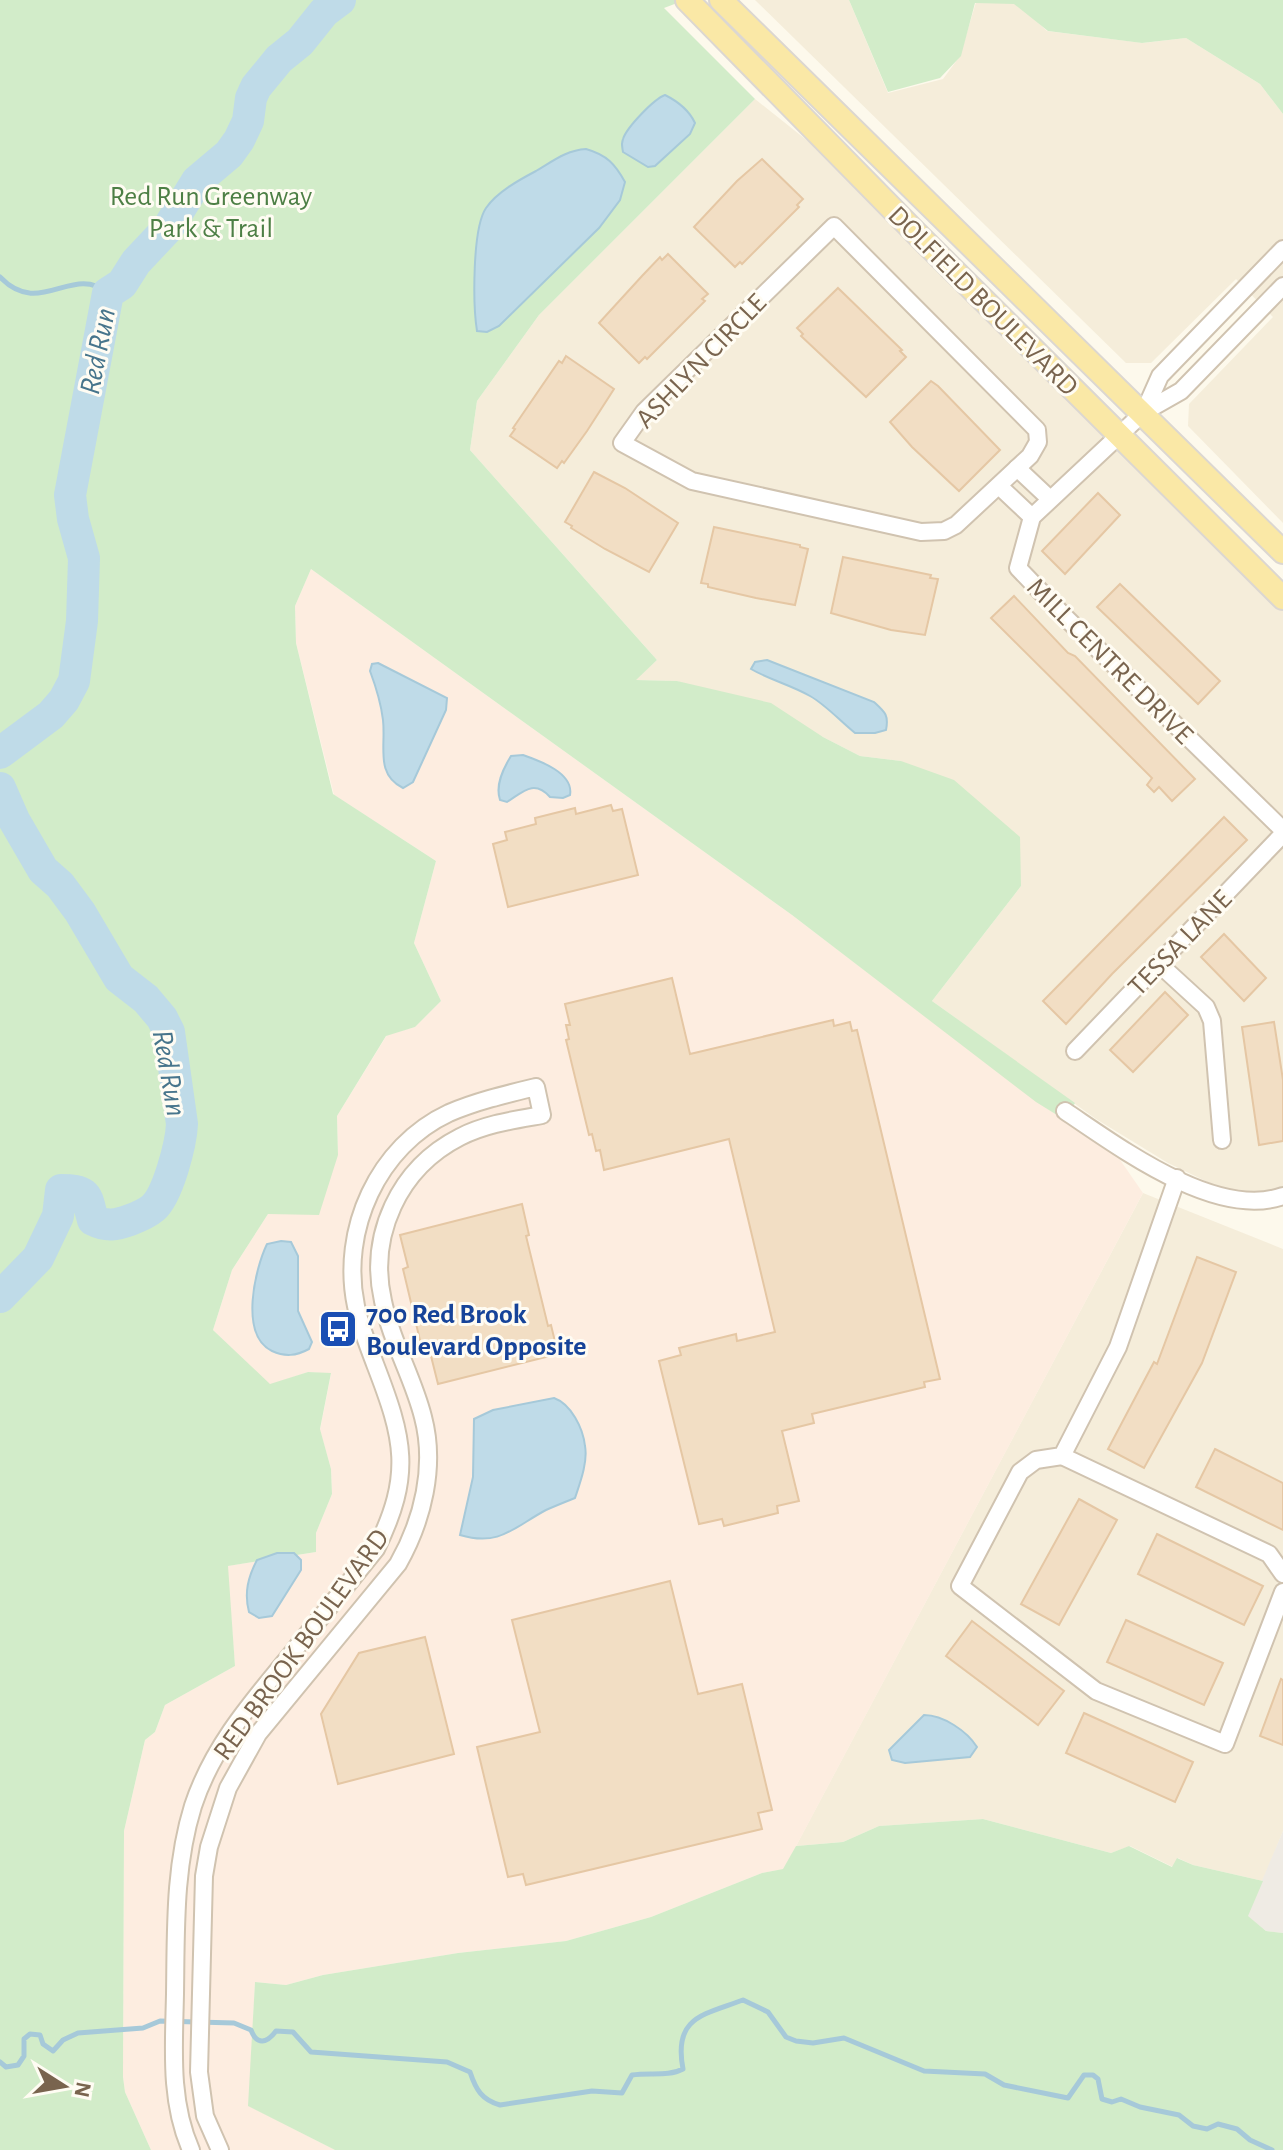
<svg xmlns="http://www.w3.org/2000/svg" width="1283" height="2150" font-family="'Alegreya Sans',sans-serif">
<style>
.residential{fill:#f5edda}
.commercial{fill:#fdede0}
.industrial{fill:#efebe4}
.green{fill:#d2ecc9}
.water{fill:#bfdbe8;stroke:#a6c9d9;stroke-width:2}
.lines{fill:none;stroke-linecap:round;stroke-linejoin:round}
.stream{stroke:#a6c9d9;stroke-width:5}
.river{stroke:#bfdbe8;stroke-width:32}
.building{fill:#f2dec4;stroke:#e5c7a4;stroke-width:2}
.minor-casing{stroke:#d0c3b0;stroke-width:20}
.major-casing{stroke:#dcd7d1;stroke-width:26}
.minor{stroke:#fff;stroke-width:16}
.major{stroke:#fae8a6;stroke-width:22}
.labels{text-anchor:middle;stroke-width:6;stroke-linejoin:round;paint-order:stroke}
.park-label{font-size:28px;fill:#4d7f45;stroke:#fffcf3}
.street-label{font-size:28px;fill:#79644e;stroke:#fffcf3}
.transit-label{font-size:28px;font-weight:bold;fill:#164399;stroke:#fffcf3;text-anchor:start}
.water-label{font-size:30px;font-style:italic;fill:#47758c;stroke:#fffcf3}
</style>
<rect width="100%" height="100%" fill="#fdf9ec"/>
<!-- residential -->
<g class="residential">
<polygon points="755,0 849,0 888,93 943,79 960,56 976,2 1017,3 1047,31 1143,43 1186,38 1260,84 1283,114 1283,523 1188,426 1189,404 1273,317 1236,279 1151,363 1126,363"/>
<polygon points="755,99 814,146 1283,611 1283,1186 1270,1191 1237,1191 1216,1186 1168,1163 1096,1119 932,1001 1021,886 901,761 860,756 823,737 677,681 635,680 657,660 470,450 477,401 539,315"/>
<polygon points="1143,1193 1283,1249 1283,1831 1263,1881 1193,1865 1178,1858 1173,1867 1130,1846 1111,1853 983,1819 879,1826 843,1842 796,1846"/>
</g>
<!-- commercial -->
<polygon class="commercial" points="311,569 792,915 1036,1101 1116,1154 1143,1193 784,1869 762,1873 651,1917 566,1941 458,1953 323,1975 286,1985 255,1982 249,2106 335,2150 151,2150 125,2092 123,2077 124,1831 145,1740 155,1732 165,1705 235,1666 227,1566 316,1552 316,1533 332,1494 331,1469 320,1430 331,1374 308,1372 270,1385 213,1330 232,1270 268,1214 338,1155 337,1116 387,1035 415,1027 441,1001 414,943 436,861 334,795 296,643 295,606"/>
<!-- industrial -->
<polygon class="industrial" points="1283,1831 1283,1933 1266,1931 1247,1916"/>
<!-- green -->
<g class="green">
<polygon points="0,0 685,0 664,8 755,99 539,315 477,401 470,450 657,660 636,680 677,681 771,703 823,737 860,756 901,761 954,780 1020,837 1021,886 932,1001 1075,1103 1065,1120 1036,1102 792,915 311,569 295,606 296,643 333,794 436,861 414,943 441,1001 415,1027 386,1036 337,1116 338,1155 319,1215 268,1214 232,1270 213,1330 270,1384 308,1372 331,1373 320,1429 331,1469 332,1494 316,1533 316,1552 228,1566 235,1666 165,1705 155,1732 145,1740 124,1831 123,2077 125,2092 151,2150 0,2150"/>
<polygon points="849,0 1283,0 1283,114 1260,84 1186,38 1142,43 1048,31 1014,4 975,3 961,56 940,78 888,92"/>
<polygon points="983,1819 1111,1853 1129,1846 1172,1867 1177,1858 1193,1865 1263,1881 1248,1916 1266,1931 1283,1933 1283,2150 335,2150 248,2106 255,1982 286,1985 323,1975 458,1953 566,1941 651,1917 762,1873 783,1869 796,1846 843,1842 879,1826"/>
</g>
<!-- water -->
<g class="water">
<path d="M 665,95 C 677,101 689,110 695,123 L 690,134 L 655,166 L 648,167 L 623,152 C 622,146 621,144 623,139 C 627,127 654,99 665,95 Z"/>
<path d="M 586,149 C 607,155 615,164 625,182 L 620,200 L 599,228 L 499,326 L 487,332 L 477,331 C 473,306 472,229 486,208 C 497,192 519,180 536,171 C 553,161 567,150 586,149 Z"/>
<path d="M 767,660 L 874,702 C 885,712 889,715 886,730 L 875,733 L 855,733 C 840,721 826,705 810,696 C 791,685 770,680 751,669 L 755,662 Z"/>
<path d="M 378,663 L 447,698 L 446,710 L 413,782 L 403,788 C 375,774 386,747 383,720 C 381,703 376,687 370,671 L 372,664 Z"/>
<path d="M 523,755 C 540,761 574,773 570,795 L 563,798 L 550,797 C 534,779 523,792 507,802 L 500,800 C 495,785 503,769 511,756 Z"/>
<path d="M 281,1241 L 291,1242 L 298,1256 L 298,1311 L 312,1342 L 309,1349 C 296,1356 285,1357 272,1351 C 239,1335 255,1269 267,1244 Z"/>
<path d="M 554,1398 C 571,1404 583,1428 585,1446 C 588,1462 580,1483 575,1498 C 565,1502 555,1506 546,1510 C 514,1527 500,1547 460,1535 L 473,1477 L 474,1419 L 493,1410 Z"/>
<path d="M 277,1553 L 294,1553 L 301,1560 L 301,1570 L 272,1616 L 259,1618 L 249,1612 C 244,1593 248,1577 257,1560 Z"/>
<path d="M 924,1715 C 943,1715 967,1731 977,1747 L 970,1757 L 905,1763 L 892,1760 L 889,1750 Z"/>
</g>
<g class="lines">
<!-- stream -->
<g class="stream">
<path d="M 0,277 C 40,319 72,263 108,293"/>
<path d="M 0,2062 L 6,2067 L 18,2065 L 24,2056 L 24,2039 L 30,2034 L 40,2035 L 43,2044 L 53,2051 L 63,2040 L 78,2033 L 143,2028 L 160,2021 L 234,2023 L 251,2030 C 257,2046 267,2043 276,2031 L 293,2032 L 311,2052 L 447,2062 L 470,2072 C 476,2090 482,2100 500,2105 L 592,2091 L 622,2093 L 632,2075 C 649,2072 668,2077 683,2069 C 673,2017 703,2015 743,2000 L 768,2012 L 786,2037 L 796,2041 L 813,2043 L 844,2038 L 924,2071 L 985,2074 L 1004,2085 L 1068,2098 L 1084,2075 L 1093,2075 L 1098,2079 L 1102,2099 L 1112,2102 L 1121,2099 L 1140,2107 L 1179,2115 L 1193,2126 L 1207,2129 L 1218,2124 L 1237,2129 L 1250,2140 L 1272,2150"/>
</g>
<!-- river -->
<g class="river">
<polyline points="0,753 51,715 64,700 74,681 82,621 84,558 73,519 70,495 108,293 122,284 136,262 168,228 197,181 229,154 239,140 248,121 251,98 256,87 279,59 300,42 324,12 340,0"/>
<path d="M 0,788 L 14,820 L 43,870 L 60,885 L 80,912 L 119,978 L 146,999 L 162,1018 L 169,1032 L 182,1124 C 181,1144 168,1195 153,1208 C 146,1214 138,1217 130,1220 C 116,1225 107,1227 93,1220 C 86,1196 90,1190 61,1190 L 58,1216 L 38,1258 L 0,1297"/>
</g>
</g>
<!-- building -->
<g class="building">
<polygon points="762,159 803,199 797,205 799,207 742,264 740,262 735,267 694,227 737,181"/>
<polygon points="668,254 708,294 702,299 705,301 647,359 645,357 639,363 599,323 642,276 660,257 662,260"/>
<polygon points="838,288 902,350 900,351 906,357 866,397 801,336 803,334 797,328"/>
<polygon points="566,356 614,389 587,431 564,463 562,461 557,468 510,436 515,429 513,428 559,361 562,363"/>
<polygon points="931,381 938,386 1000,450 959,491 912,447 890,422"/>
<polygon points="594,472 625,488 678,523 649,572 605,549 571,528 572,526 565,522"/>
<polygon points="1098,493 1120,515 1065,574 1042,551"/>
<polygon points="714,527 800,545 800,547 808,549 795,605 756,598 708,587 708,584 701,583"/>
<polygon points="843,557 931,575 930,578 938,579 925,635 891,630 831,613"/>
<polygon points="1120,584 1220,681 1198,704 1097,607"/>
<polygon points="1014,596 1068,653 1075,656 1195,779 1172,801 1159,787 1154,792 1147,785 1152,778 991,618"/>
<polygon points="611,805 613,811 622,809 638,875 508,907 493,844 507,840 505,832 536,824 535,818 575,808 576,814"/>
<polygon points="1224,817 1247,840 1112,974 1066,1024 1043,1001"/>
<polygon points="1224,934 1266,978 1244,1001 1201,957"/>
<polygon points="672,978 690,1054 833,1020 834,1026 850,1022 852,1031 857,1030 940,1379 924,1382 925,1387 812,1414 814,1423 782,1431 799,1501 777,1506 778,1513 724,1526 722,1519 699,1524 659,1361 681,1355 679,1348 736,1334 737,1341 775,1332 729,1139 604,1170 600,1150 596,1151 592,1134 589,1135 566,1040 569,1039 566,1025 570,1025 565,1004"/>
<polygon points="1165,992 1188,1015 1133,1072 1110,1050"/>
<polygon points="1274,1022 1283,1080 1283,1141 1259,1145 1242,1027"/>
<polygon points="522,1204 529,1235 526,1236 548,1326 551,1325 558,1354 438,1384 430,1352 423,1353 403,1269 408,1267 400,1235"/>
<polygon points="1197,1257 1236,1272 1202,1363 1144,1468 1108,1449 1154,1362 1157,1364"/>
<polygon points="1215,1449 1283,1483 1283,1530 1196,1487"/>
<polygon points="1079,1499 1117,1520 1059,1625 1021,1604"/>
<polygon points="1157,1534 1263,1586 1244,1625 1138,1574"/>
<polygon points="670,1581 698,1694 742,1684 772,1810 758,1813 762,1829 526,1885 523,1874 508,1877 477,1747 540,1732 512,1620"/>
<polygon points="1126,1620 1223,1663 1204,1705 1107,1662"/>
<polygon points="972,1621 1064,1691 1038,1725 946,1656"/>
<polygon points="425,1637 454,1754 338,1784 321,1714 359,1653"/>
<polygon points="1281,1679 1283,1680 1283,1745 1260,1736"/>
<polygon points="1084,1713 1193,1762 1175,1802 1066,1753"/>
</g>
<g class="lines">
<!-- minor casing -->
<g class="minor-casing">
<g id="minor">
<polygon points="834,226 1037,430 1038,442 1030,456 956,525 944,531 921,532 692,481 622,443 644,412"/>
<polyline points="1283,286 1181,391 1144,412 1032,517 1018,568 1065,617 1283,830"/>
<polyline points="1144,412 1160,376 1283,249"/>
<polyline points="1017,468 1050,499"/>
<polyline points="999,486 1032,517"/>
<polyline points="1158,963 1206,1007 1212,1021 1222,1140"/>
<polyline points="1075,1051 1283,834"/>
<path d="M 1065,1111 C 1119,1147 1216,1220 1283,1196"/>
<polyline points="1177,1178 1118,1347 1062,1456 1036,1460 1020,1472 960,1586 1096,1691 1225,1744 1283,1592"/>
<polyline points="1062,1456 1269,1554 1283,1574"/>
<path d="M 191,2150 C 169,2101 174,2046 175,1994 C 176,1930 174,1867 193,1806 C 212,1748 250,1704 288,1658 C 317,1622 347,1585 376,1549 C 413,1474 404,1439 375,1364 C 368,1345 360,1326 356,1306 C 340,1230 378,1146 449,1113 C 477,1101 507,1094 536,1087 L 542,1115 C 514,1120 485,1124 460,1137 C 399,1168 368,1235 383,1301 C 391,1341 413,1377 423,1417 C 436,1466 423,1520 398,1564 L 258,1734 L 228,1788 L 209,1847 L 204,1876 L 199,2072 L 205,2116 L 220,2150"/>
</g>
</g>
<!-- major casing -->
<g class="major-casing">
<g id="major">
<polyline points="687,0 916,233 1283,598"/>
<polyline points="721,0 1283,552"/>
</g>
</g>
<!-- minor -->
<use href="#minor" class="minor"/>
<!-- major -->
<use href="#major" class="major"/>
</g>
<!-- icons -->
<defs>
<g id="bus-square" transform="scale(2)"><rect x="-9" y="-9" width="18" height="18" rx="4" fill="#1a4fb4" stroke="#fffcf3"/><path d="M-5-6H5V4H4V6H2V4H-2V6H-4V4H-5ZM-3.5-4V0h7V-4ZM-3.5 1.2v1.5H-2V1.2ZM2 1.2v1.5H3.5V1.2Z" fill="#fff"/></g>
</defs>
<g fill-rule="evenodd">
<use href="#bus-square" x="338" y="1329"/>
</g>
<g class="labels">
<!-- park labels -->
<g class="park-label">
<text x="211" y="205">Red Run Greenway<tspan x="211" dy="32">Park &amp; Trail</tspan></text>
</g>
<!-- street labels -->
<g class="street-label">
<text transform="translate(984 300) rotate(45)" y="10">DOLFIELD BOULEVARD</text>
<text transform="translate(700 360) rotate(-46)" y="10">ASHLYN CIRCLE</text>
<text transform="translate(1111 660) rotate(45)" y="10">MILL CENTRE DRIVE</text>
<text transform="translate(1179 942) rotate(-46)" y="10">TESSA LANE</text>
<text transform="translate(300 1644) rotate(-54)" y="10">RED BROOK BOULEVARD</text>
</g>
<!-- transit labels -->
<g class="transit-label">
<text x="366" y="1323">700 Red Brook<tspan x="366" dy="32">Boulevard Opposite</tspan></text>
</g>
<!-- water labels -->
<g class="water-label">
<text transform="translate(97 351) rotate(-79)" y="10">Red Run</text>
<text transform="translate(170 1073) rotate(80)" y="10">Red Run</text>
</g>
</g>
<!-- north arrow -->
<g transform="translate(64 2086) rotate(101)" stroke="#fffcf3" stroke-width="6" paint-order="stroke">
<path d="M0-6L14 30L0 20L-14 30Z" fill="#79644e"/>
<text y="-12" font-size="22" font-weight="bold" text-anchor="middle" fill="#79644e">N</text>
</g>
</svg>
